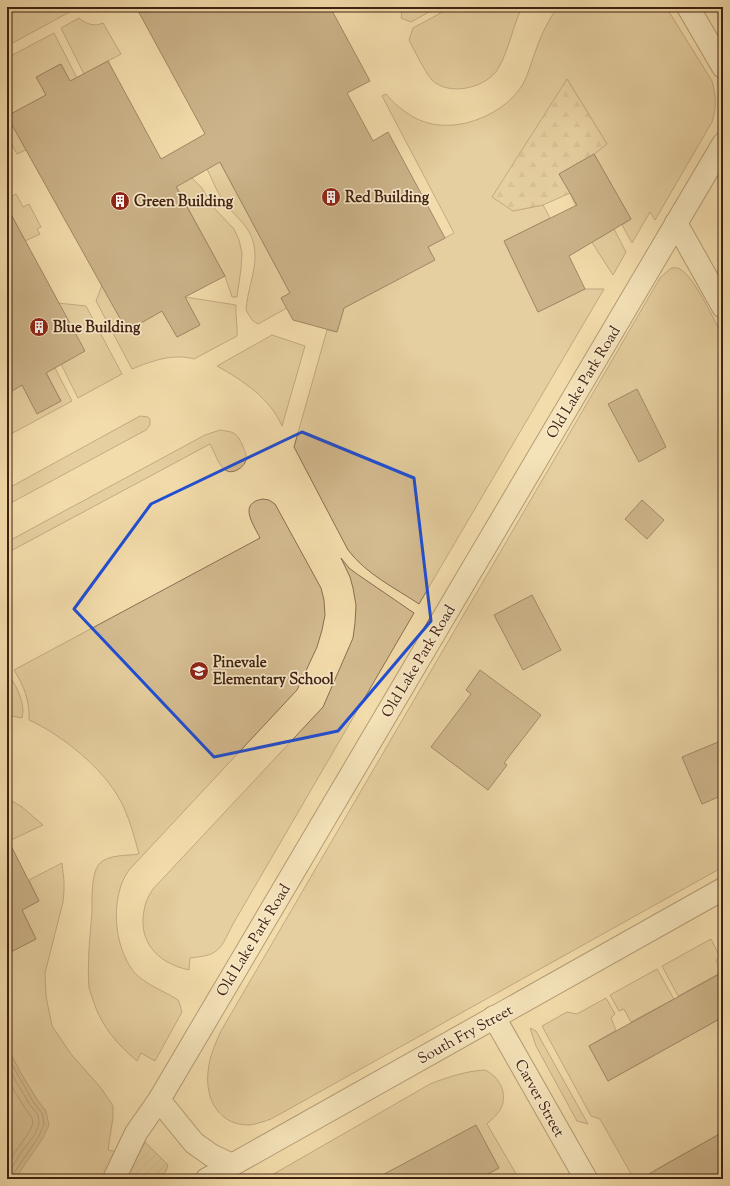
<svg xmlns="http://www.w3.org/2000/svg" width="730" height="1186" font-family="'Sorts Mill Goudy',serif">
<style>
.green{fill:#d5bc91;stroke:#8a6e51}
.forest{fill:url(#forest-firs);stroke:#8a6e51}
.garden{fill:url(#garden-furrows);stroke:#8a6e51}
.water{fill:#b69c77;stroke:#876b4e}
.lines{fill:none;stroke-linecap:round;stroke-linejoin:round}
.shore{stroke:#7b5e44;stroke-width:1}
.building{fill:#9d8261;stroke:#402111}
.minor-casing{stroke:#6d5038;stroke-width:24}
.minor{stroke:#f7e8c8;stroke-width:22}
.marked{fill:none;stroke:#1d4ed8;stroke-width:3;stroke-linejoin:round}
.labels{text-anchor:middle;stroke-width:3.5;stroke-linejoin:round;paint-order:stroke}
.poi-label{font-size:15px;font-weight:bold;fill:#402111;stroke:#f7e8c8;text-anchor:start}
.street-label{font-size:15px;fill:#402111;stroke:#f7e8c8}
</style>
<defs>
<pattern id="forest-firs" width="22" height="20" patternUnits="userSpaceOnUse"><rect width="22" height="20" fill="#d5bc91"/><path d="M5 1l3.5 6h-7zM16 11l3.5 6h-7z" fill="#b8a17c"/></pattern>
<pattern id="garden-furrows" width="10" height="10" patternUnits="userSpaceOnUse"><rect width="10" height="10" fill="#d5bc91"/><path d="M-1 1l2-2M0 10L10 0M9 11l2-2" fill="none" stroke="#b8a17c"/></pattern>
</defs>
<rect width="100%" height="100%" fill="#f3dcab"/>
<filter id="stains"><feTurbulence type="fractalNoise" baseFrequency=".005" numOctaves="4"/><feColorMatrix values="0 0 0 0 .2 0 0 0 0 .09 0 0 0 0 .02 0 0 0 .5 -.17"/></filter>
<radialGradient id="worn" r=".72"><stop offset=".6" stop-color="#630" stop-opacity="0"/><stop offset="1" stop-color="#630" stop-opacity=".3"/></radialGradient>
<!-- green -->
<g class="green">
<polygon points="7,7 75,7 75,9 7,46"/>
<polygon points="407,7 438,7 411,22 401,18 402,12"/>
<path d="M 452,7 L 522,7 C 513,26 509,49 499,67 C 488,88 449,97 432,80 C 424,71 415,51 409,40 L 413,28 Z"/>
<path d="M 558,7 L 666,7 L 712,81 C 716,97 717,105 712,122 L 655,220 L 650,212 L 632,243 L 622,225 L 631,219 L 594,154 L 607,144 L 567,79 L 513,211 L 543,205 L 550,218 L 504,241 L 538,312 L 585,289 L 604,289 L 419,604 C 395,588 366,574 348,550 L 294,447 L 327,330 L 337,332 L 344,308 L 434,260 L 428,247 L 454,233 L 382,96 L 386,94 C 396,106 412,119 428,123 C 461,132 505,114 523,84 C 529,73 532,59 537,47 C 542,33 549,19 558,7 Z"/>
<path d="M 79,18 C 86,24 94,27 103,23 L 121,54 L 84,74 L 61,28 Z"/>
<polygon points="54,33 77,78 70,82 60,64 37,77 46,95 9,115 28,149 17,154 7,136 7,58"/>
<path d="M 217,157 L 290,293 L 281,298 L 287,308 L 258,324 L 252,320 L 246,310 C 247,293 254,276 255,259 C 256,227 237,221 222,199 C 216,190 212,179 207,169 Z"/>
<polygon points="192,178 202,188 213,207 234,229 239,240 242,253 241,269 237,297 232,297 225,276 174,182"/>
<polygon points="570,193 596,240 614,229 626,252 613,275 593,244"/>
<polygon points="16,194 23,207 29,204 41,227 37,229 40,234 25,241 7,207 7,199"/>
<path d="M 671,268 C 674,268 677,267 680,269 C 695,278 714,320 723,337 L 723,867 L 271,1119 C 265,1121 257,1124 250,1125 C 220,1126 205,1100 208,1072 C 209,1058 215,1044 221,1031 L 660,278 Z"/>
<path d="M 102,285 L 127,330 L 162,311 L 177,337 L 200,325 L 185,297 L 236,305 C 235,315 238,325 237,336 L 194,359 C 173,353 152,361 132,369 L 96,301 Z"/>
<polygon points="58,303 86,306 122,374 78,398 61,364"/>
<path d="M 272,335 L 305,346 L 282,426 C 270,398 242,380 217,366 Z"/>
<polygon points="55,368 72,401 7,436 7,393 22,385 37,413 61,401 46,372"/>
<polygon points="140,416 148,417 150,419 150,425 146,430 7,505 7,489"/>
<path d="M 220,430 C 225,431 231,431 235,434 C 239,437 240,441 242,444 C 244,449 247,454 246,460 C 244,468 231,476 224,469 C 218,464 214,451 210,444 L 7,553 L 7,542 L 205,435 Z"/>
<path d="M 263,499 L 269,500 L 275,504 L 321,588 L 324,600 L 325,615 L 322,630 L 317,647 L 297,690 L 129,870 C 110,896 113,946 134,972 C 143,982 158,989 170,995 C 172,997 176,998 178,1000 C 180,1003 181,1009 182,1012 L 155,1061 L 141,1053 L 137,1061 C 117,1044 101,1026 93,1000 C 92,996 90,992 89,988 C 87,963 90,937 92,912 C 92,899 91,874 99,864 C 108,854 128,856 139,854 C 134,836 129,816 120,800 C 103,768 62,735 29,720 C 30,701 24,686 14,670 L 260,538 C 254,525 237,503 263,499 Z"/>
<path d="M 341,558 L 349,568 L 357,574 L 414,613 L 233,924 C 220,949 221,955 190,958 L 189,970 C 157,963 136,941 145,906 C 146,900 150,894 153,889 L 323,707 L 353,638 L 355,623 L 356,605 L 353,588 L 350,577 Z"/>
<path d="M 8,673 C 16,686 26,703 22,718 L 7,715 L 7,674 Z"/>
<polygon points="7,798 22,807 43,825 9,841 7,838"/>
<polygon points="62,863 64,881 64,891 63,902 45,973 46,996 52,1026 71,1054 101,1088 113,1106 113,1117 108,1150 118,1152 107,1179 15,1179 27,1159 46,1111 38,1101 22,1075 7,1047 7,954 36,939 22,910 39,901 29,880"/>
<polygon points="711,939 720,957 716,960 722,972 678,996 662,966"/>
<polygon points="657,969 674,999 631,1022 624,1009 619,1011 610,995"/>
<polygon points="606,998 615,1014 611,1018 616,1030 589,1046 608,1081 723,1017 723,1132 655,1170 659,1179 634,1179 600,1119 591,1116 542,1026 567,1012 577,1014"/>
<polygon points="530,1028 536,1031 588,1124 577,1121 536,1046"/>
<path d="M 485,1070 C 500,1077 509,1095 500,1110 C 497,1115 491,1120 487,1124 L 519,1179 L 478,1179 L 499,1168 L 375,1179 L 265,1179 L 430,1084 C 448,1077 466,1071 485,1070 Z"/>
</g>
<!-- forest -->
<polygon class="forest" points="567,79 607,144 594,154 559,174 570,193 543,205 513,211 492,197"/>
<!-- garden -->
<polygon class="garden" points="145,1142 168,1165 166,1171 158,1179 126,1179"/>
<!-- water -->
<polygon class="water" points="7,1047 22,1075 38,1101 46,1111 49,1125 43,1138 15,1179 7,1179"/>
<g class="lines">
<!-- shore -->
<g class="shore">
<polyline points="7,1055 19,1077 34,1103 42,1113 44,1124 39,1136 12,1176 12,1179"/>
<polyline points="7,1066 30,1105 38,1115 39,1124 35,1134 20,1154 7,1176"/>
<polyline points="7,1079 25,1108 32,1118 33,1123 30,1131 7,1164"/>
</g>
</g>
<!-- building -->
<g class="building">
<polygon points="136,7 330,7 370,81 347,93 373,141 388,132 445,238 428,247 435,260 344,308 337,332 293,320 281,298 290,293 220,162 176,187 225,276 185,297 200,325 177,337 162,311 127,331 7,116 46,95 36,77 61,64 70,81 108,61 161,159 205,134"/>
<polygon points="594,154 631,219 569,256 585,289 538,312 504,241 577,205 559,174"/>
<polygon points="7,207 85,351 46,373 61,401 37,414 22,385 7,394"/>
<polygon points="637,389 666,447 639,462 608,404"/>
<polygon points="642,500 664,520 647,539 625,519"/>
<polygon points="532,595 561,650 523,670 494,615"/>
<polygon points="480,670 541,715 504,763 507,765 488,790 431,747 471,694 466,690"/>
<polygon points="723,740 723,795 702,804 682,757"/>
<polygon points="7,838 39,901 22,910 36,939 7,954"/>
<polygon points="723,972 723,1017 608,1081 589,1046"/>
<polygon points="476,1125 499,1168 478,1179 375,1179"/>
<polygon points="723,1132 723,1179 640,1179"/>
</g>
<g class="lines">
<!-- minor casing -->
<g class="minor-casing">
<g id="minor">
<polyline points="688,7 723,67"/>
<polyline points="676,223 723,307"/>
<polyline points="494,1017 586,1179"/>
<polyline points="159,1100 194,1143 211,1155 232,1165"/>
<polyline points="114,1179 136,1133 159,1100 723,144"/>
<polyline points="207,1179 723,889"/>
</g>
</g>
<!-- minor -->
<use href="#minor" class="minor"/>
</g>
<!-- marked area -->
<path d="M0 0H730V1186H0ZM 302,432 L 414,478 L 431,621 L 338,731 L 214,757 L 74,609 L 151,504 Z" fill="#f3dcab" fill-opacity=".55" fill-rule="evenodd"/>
<path class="marked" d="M 302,432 L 414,478 L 431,621 L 338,731 L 214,757 L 74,609 L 151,504 Z"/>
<!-- icons -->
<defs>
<g id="building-disc" transform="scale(1)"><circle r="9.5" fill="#8f2418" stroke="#f7e8c8"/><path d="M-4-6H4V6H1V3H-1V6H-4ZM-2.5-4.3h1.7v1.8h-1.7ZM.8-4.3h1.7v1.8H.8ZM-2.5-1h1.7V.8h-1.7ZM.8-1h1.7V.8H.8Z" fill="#fff"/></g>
<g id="school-disc" transform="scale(1)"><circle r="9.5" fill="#8f2418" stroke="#f7e8c8"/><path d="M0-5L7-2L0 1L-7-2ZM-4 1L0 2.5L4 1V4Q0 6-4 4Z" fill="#fff"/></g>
</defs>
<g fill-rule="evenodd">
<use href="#building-disc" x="331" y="197"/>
<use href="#building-disc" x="120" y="201"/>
<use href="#building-disc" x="39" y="327"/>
<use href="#school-disc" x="199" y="671"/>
</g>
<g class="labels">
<!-- poi labels -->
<g class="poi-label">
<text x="345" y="202">Red Building</text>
<text x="134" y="206">Green Building</text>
<text x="53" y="332">Blue Building</text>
<text x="213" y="667">Pinevale<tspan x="213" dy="17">Elementary School</tspan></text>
</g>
<!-- street labels -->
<g class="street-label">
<text transform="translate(583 382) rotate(-59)" y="5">Old Lake Park Road</text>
<text transform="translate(418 661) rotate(-59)" y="5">Old Lake Park Road</text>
<text transform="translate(253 940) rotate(-59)" y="5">Old Lake Park Road</text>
<text transform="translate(465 1034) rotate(-29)" y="5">South Fry Street</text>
<text transform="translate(540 1098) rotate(61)" y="5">Carver Street</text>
</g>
</g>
<!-- margin -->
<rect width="730" height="1186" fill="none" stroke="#f3dcab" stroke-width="24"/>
<rect x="8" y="8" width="714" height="1170" fill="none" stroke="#402111" stroke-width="2"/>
<rect x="12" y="12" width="706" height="1162" fill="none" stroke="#402111"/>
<rect width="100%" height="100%" filter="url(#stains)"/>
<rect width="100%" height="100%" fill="url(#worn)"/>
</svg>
